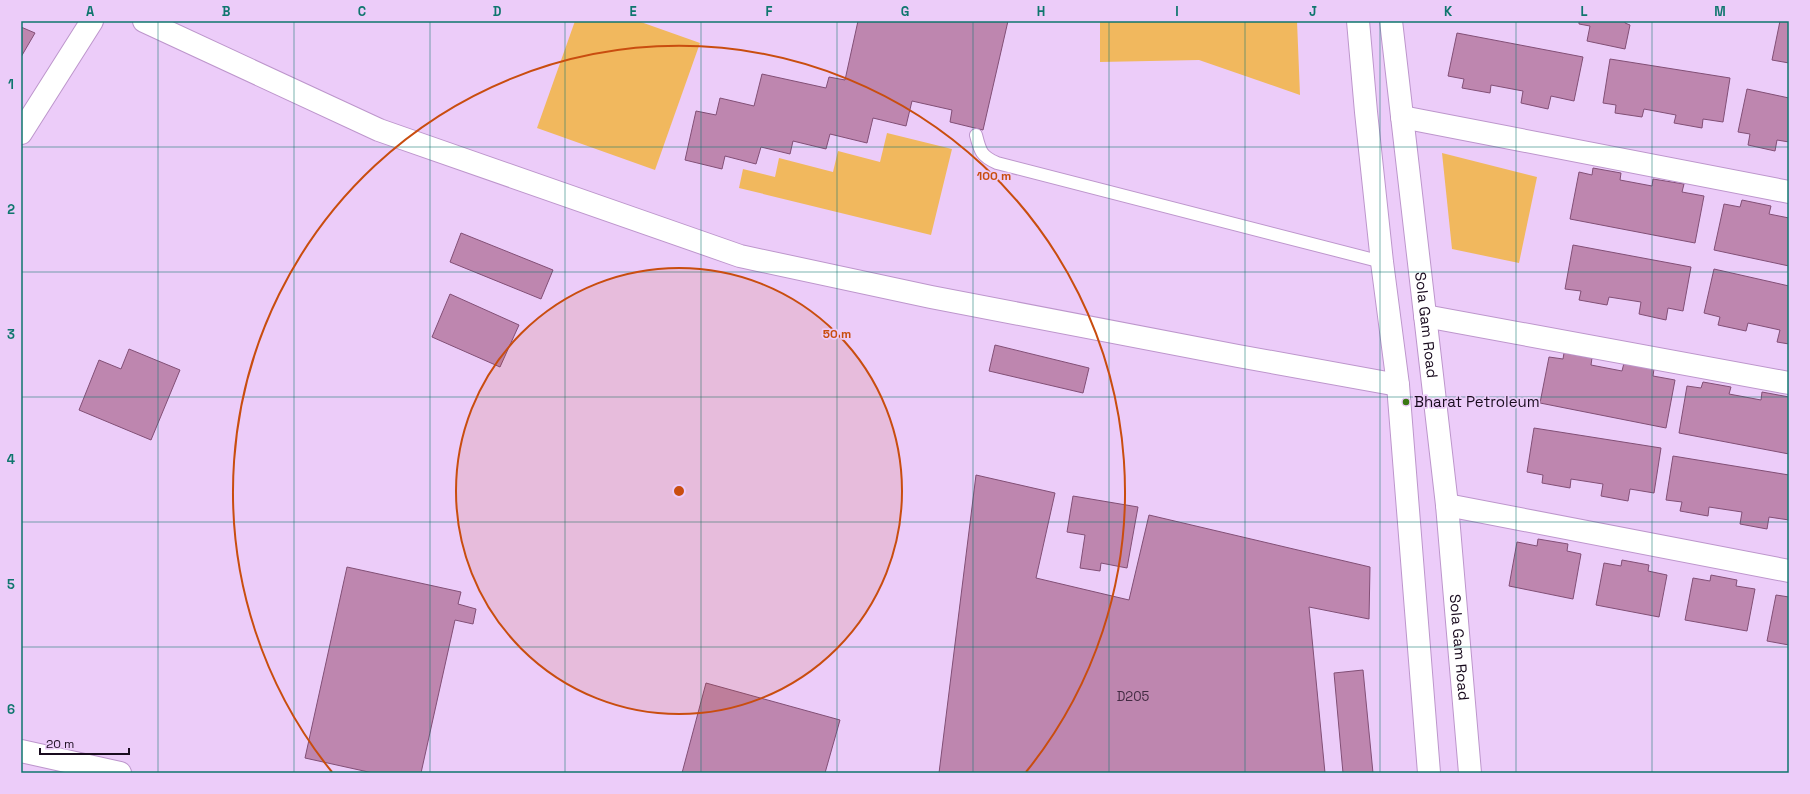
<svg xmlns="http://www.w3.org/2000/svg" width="1810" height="794" font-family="'Space Grotesk',sans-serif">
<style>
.green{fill:#f1b85e}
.building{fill:#be86af;stroke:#824f76}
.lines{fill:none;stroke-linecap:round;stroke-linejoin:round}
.lane-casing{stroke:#bd96cc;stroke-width:14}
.street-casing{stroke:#bd96cc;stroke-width:24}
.secondary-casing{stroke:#bd96cc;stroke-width:24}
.lane{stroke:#fff;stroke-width:12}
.street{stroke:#fff;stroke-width:22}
.secondary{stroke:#fff;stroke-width:22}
.grid{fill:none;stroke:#0f766e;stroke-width:1;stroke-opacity:0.55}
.ring{fill:none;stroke:#c94d0f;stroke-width:2}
.poi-dot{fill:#3a7813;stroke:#ecccf9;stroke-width:1.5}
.labels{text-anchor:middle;stroke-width:3.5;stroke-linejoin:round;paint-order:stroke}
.number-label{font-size:13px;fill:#422a42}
.street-label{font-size:15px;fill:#190b1e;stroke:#ecccf9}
.poi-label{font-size:15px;fill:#190b1e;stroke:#ecccf9;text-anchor:start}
.centre{fill:#c94d0f;stroke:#ecccf9;stroke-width:2}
.ring-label{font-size:12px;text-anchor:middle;font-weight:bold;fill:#c94d0f;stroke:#ecccf9;stroke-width:3.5;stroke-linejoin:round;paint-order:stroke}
.neatline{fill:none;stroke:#0f766e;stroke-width:1.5}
.grid-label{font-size:13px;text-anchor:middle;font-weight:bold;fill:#0f766e}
</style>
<rect width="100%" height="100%" fill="#ecccf9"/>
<!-- green -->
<g class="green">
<polygon points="575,21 638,21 700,43 655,170 537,128"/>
<polygon points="1100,21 1297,21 1300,95 1199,60 1100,62"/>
<polygon points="887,133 952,149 931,235 739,188 743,169 775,177 779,158 833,172 838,151 880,162"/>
<polygon points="1442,153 1537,177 1519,263 1452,249"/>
</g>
<!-- building -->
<g class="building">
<polygon points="858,21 1008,21 983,130 950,122 952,110 912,101 906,126 873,118 867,143 830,134 826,149 793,141 790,154 761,147 756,164 725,156 722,169 685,160 696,111 716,115 720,98 754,106 762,74 826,88 829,77 845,80"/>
<polygon points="1579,21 1625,21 1625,23 1630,25 1625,49 1587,41 1590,26 1579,24"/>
<polygon points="1780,21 1789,21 1789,63 1772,60"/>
<polygon points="21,27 35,33 21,57"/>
<polygon points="1457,33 1583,57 1574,101 1551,96 1548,109 1521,103 1523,91 1491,85 1490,93 1462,88 1464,79 1448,76"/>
<polygon points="1610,59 1730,78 1723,122 1703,119 1702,128 1674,123 1676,115 1644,109 1642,117 1615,113 1616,105 1603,103"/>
<polygon points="1747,89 1789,98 1789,142 1777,140 1775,151 1748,145 1750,134 1738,132"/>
<polygon points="1593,168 1621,173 1620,180 1652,186 1653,179 1684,184 1682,192 1704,196 1695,243 1570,219 1579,172 1592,175"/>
<polygon points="1742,200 1771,206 1769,214 1789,218 1789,266 1714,250 1724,204 1740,207"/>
<polygon points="461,233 553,270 541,299 450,262"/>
<polygon points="1573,245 1691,267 1683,311 1668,308 1666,320 1639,314 1641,302 1609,297 1607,305 1579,300 1581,291 1565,289"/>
<polygon points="1714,269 1789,286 1789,344 1777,342 1780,330 1748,323 1746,331 1718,325 1720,317 1704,313"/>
<polygon points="450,294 519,325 500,367 432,337"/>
<polygon points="995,345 1089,368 1083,393 989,371"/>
<polygon points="129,349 180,370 151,440 79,410 99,360 121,369"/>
<polygon points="1564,353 1592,358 1591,365 1622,371 1624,363 1654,369 1653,376 1675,380 1666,428 1540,403 1549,357 1563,359"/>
<polygon points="1703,382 1731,387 1729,394 1761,400 1762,392 1789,397 1789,454 1679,433 1687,386 1701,388"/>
<polygon points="1534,428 1661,448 1654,493 1630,489 1628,501 1601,496 1603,484 1571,479 1570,488 1542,483 1543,475 1527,472"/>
<polygon points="1673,456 1789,475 1789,520 1769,517 1767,529 1740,524 1742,512 1709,507 1708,516 1680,511 1682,502 1666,500"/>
<polygon points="976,475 1055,493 1036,578 1129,600 1149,515 1370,567 1369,619 1309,607 1325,773 939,773"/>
<polygon points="1073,496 1138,507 1127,568 1101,563 1100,571 1080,568 1085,535 1067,532"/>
<polygon points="1538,539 1568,544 1567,551 1581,554 1573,599 1509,586 1517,542 1537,546"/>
<polygon points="1622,560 1649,565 1648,571 1667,575 1659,617 1596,605 1604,563 1621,566"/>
<polygon points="347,567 461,592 458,604 476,609 473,624 455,620 421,773 373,773 305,758"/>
<polygon points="1711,575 1737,580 1736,586 1755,589 1747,631 1685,620 1693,578 1710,581"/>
<polygon points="1776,595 1789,597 1789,645 1767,641"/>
<polygon points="1363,670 1373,773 1343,773 1334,673"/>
<polygon points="706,683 840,720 825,773 682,773"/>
</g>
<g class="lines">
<!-- lane casing -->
<g class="lane-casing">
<path id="lane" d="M 976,135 C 980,151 981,156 997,163 L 1382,262"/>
</g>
<!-- street casing -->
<g class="street-casing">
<g id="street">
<polyline points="144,21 379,130 740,256 931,297 1238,356 1398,385"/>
<polyline points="1402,117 1789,192"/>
<polyline points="21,133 92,21"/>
<polyline points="1425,316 1789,383"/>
<polyline points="1447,505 1789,571"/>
</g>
</g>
<!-- secondary casing -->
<g class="secondary-casing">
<g id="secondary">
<polyline points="1358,21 1366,112 1382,262 1398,385 1429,773"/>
<path id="s1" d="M 1391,21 L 1447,505 L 1470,773"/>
<polyline points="21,751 120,773"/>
</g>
</g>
<!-- lane -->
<use href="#lane" class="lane"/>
<!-- street -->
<use href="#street" class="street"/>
<!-- secondary -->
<use href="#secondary" class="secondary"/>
</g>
<!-- grid -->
<path class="grid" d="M 158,21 L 158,773M 294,21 L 294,773M 430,21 L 430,773M 565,21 L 565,773M 701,21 L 701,773M 837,21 L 837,773M 973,21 L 973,773M 1109,21 L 1109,773M 1245,21 L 1245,773M 1380,21 L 1380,773M 1516,21 L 1516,773M 1652,21 L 1652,773M 21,147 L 1789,147M 21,272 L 1789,272M 21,397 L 1789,397M 21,522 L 1789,522M 21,647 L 1789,647"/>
<!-- distance rings -->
<circle cx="679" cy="491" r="223" fill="#c94d0f" fill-opacity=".12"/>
<g class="ring">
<circle cx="679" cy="491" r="223"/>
<path d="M332 772A446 446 0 1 1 1026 772"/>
</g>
<!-- markers -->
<circle class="poi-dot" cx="1406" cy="402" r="4"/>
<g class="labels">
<!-- number labels -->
<g class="number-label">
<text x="1133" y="701">D205</text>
</g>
<!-- street labels -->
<g class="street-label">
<text dy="5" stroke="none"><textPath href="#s1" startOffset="306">Sola Gam Road</textPath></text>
<text dy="5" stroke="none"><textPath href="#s1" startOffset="630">Sola Gam Road</textPath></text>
</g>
<!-- poi labels -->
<g class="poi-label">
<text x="1414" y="407">Bharat Petroleum</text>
</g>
</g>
<circle cx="679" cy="491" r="6" class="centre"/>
<g class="ring-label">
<text x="994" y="180">100 m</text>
<text x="837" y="338">50 m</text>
</g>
<!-- border -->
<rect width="1810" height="794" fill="none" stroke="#ecccf9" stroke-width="44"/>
<!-- scale -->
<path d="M40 748v6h89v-6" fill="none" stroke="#190b1e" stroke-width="2"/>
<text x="46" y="748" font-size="12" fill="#190b1e" stroke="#ecccf9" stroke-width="3" paint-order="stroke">20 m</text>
<rect x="22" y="22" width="1766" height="750" class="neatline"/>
<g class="grid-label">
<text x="90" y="16">A</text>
<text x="226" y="16">B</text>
<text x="362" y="16">C</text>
<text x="497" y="16">D</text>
<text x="633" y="16">E</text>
<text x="769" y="16">F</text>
<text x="905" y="16">G</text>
<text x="1041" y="16">H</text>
<text x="1177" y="16">I</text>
<text x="1313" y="16">J</text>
<text x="1448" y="16">K</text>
<text x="1584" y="16">L</text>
<text x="1720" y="16">M</text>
<text x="11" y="89">1</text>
<text x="11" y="214">2</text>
<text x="11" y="339">3</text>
<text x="11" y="464">4</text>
<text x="11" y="589">5</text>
<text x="11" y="714">6</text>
</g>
</svg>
